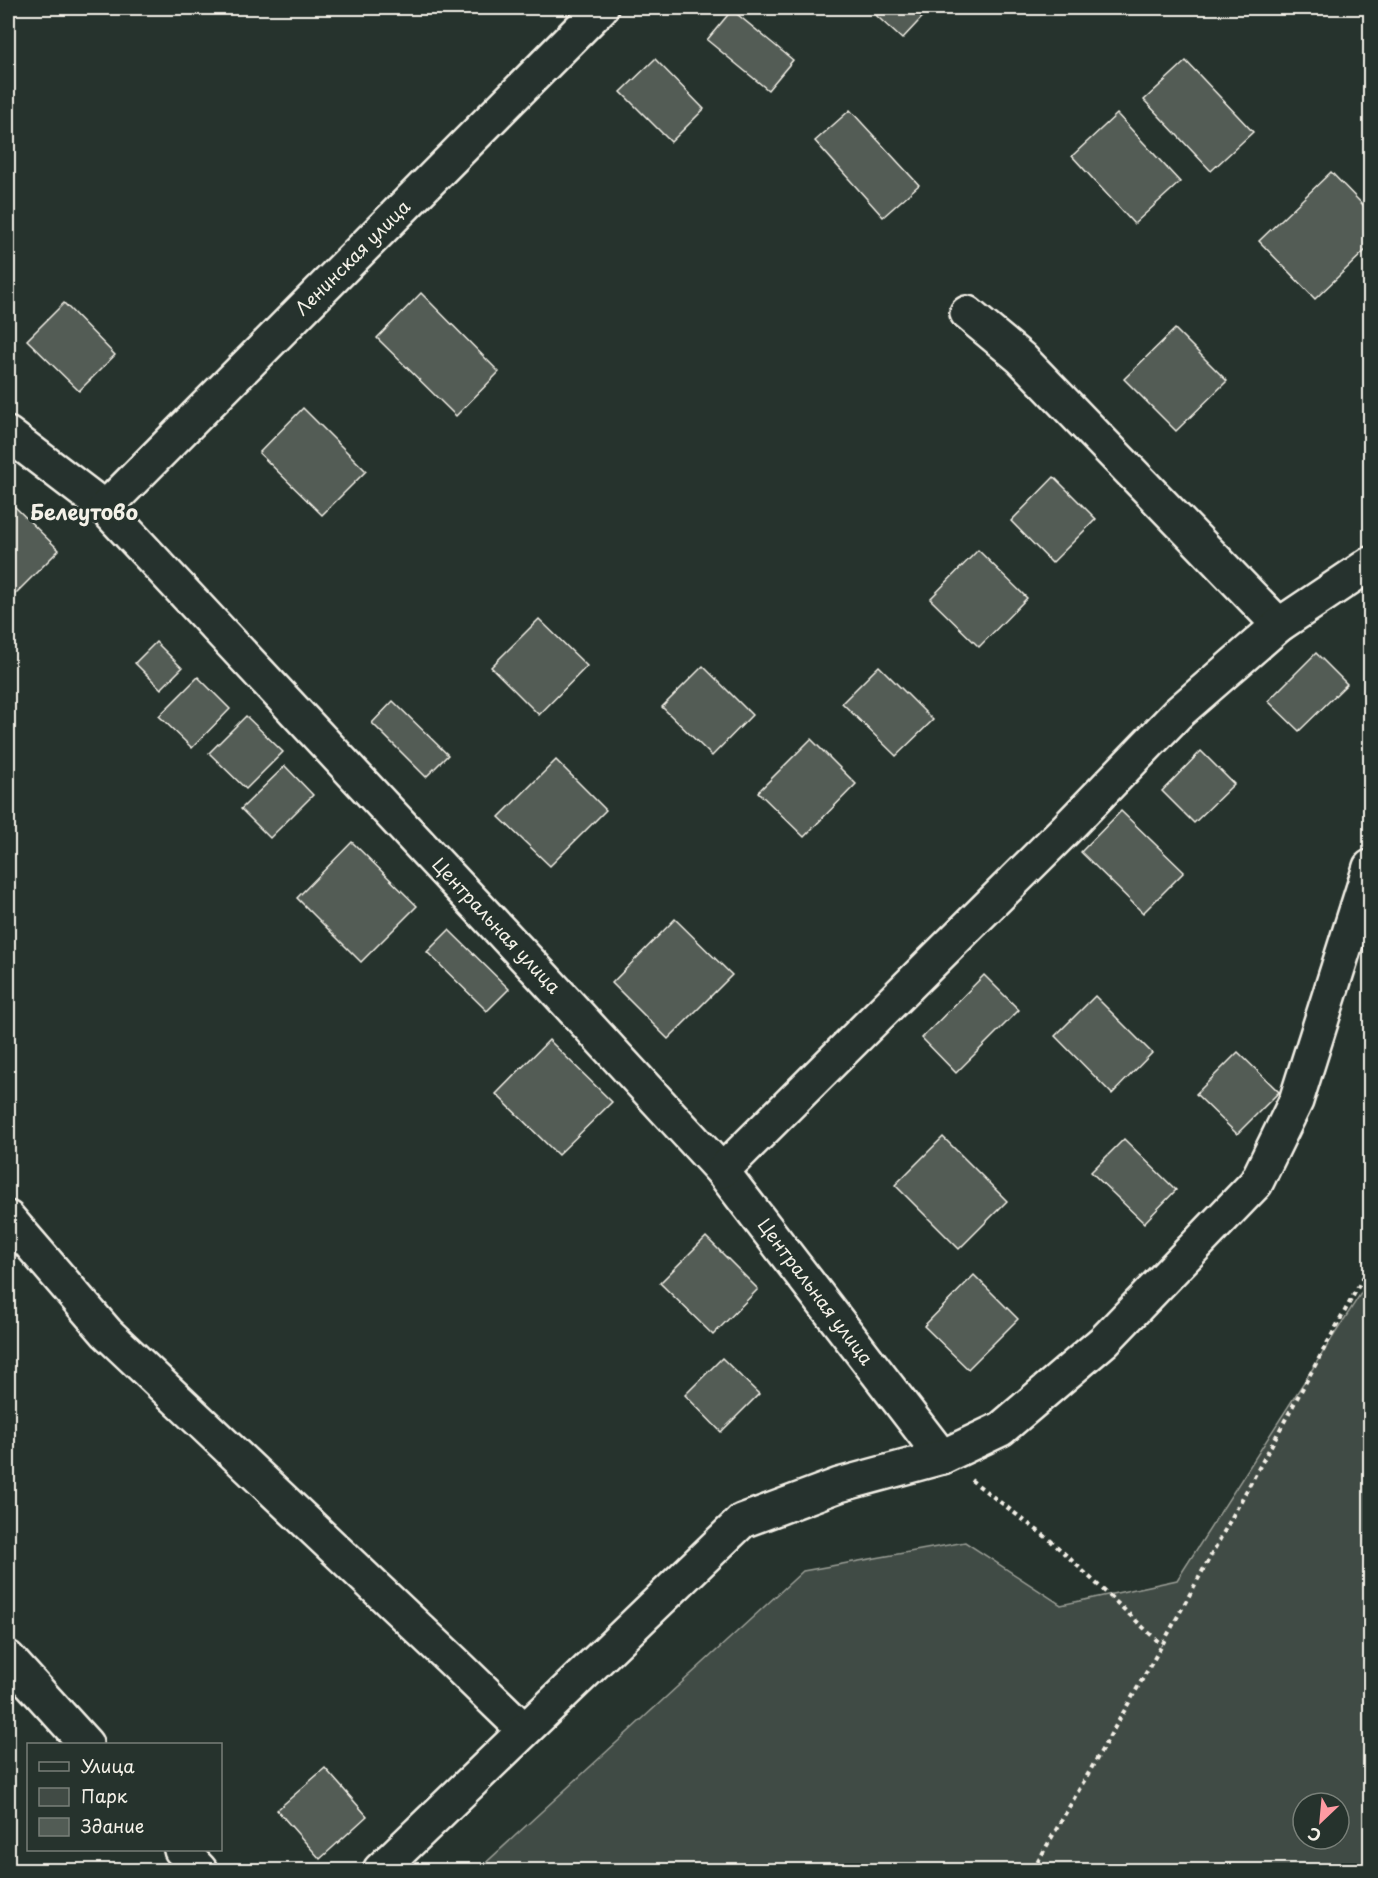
<svg xmlns="http://www.w3.org/2000/svg" width="1378" height="1878" font-family="'Playpen Sans',sans-serif">
<style>
.green{fill:#414b45;stroke:#9a9e96;stroke-width:1.5;fill-rule:evenodd}
.building{fill:#525c55;stroke:#f4f1e8;stroke-width:1.5}
.lines{fill:none;stroke-linecap:round;stroke-linejoin:round}
.minor-casing{stroke:#f4f1e8;stroke-width:38}
.path{stroke:#f4f1e8;stroke-width:4;stroke-dasharray:4.5 4.5;stroke-linecap:butt}
.minor{stroke:#26332d;stroke-width:33}
.labels{text-anchor:middle;stroke-width:6;stroke-linejoin:round;paint-order:stroke}
.street-label{font-size:18px;fill:#f4f1e8;stroke:#26332d}
.quarter-label{font-size:21px;font-weight:bold;fill:#f4f1e8;stroke:#26332d}
</style>
<rect width="100%" height="100%" fill="#26332d"/>
<filter id="ink" filterUnits="userSpaceOnUse"><feTurbulence type="fractalNoise" baseFrequency=".0167" numOctaves="2"/><feDisplacementMap in="SourceGraphic" scale="12" xChannelSelector="R" yChannelSelector="G"/><feConvolveMatrix kernelMatrix="1 2 1 2 8 2 1 2 1" color-interpolation-filters="sRGB"/></filter>
<g filter="url(#ink)">
<!-- green -->
<path class="green" d="M 1370,1279 L 1370,1870 L 478,1870 L 803,1571 L 965,1542 L 1061,1605 L 1177,1580 ZM 1303,1803 L 1339,1803 L 1339,1839 L 1303,1839 Z"/>
<!-- building -->
<g class="building">
<polygon points="868,8 931,8 902,39"/>
<polygon points="732,10 793,60 768,90 707,40"/>
<polygon points="655,59 704,109 671,142 621,92"/>
<polygon points="1186,61 1253,132 1211,171 1144,100"/>
<polygon points="850,110 919,185 883,217 815,141"/>
<polygon points="1117,114 1180,182 1134,224 1072,156"/>
<polygon points="1331,172 1370,212 1370,246 1315,299 1259,241"/>
<polygon points="421,293 499,372 456,416 377,338"/>
<polygon points="64,303 115,355 79,391 27,340"/>
<polygon points="1175,329 1227,381 1176,431 1124,379"/>
<polygon points="303,408 366,471 322,515 259,453"/>
<polygon points="1054,477 1096,519 1052,563 1011,521"/>
<polygon points="12,504 59,550 8,601 8,508"/>
<polygon points="978,550 1027,598 979,647 930,599"/>
<polygon points="539,619 587,666 539,715 491,667"/>
<polygon points="156,642 182,668 161,689 135,663"/>
<polygon points="1316,653 1347,684 1299,731 1268,701"/>
<polygon points="703,666 752,715 712,756 662,707"/>
<polygon points="879,666 933,720 896,756 842,703"/>
<polygon points="198,677 230,709 192,748 159,716"/>
<polygon points="393,701 448,755 426,777 372,723"/>
<polygon points="246,716 283,752 246,789 209,753"/>
<polygon points="811,739 856,784 804,837 758,792"/>
<polygon points="1201,751 1234,784 1194,823 1162,791"/>
<polygon points="556,760 606,810 550,866 499,817"/>
<polygon points="285,766 313,795 270,838 241,809"/>
<polygon points="1121,811 1184,872 1143,913 1081,852"/>
<polygon points="352,842 417,906 361,962 297,898"/>
<polygon points="675,919 732,975 668,1039 612,983"/>
<polygon points="449,930 509,989 487,1011 427,952"/>
<polygon points="984,975 1019,1010 956,1073 922,1038"/>
<polygon points="1095,996 1152,1053 1112,1094 1055,1036"/>
<polygon points="549,1040 612,1102 558,1155 496,1094"/>
<polygon points="1238,1052 1279,1092 1237,1134 1196,1094"/>
<polygon points="943,1137 1007,1201 959,1249 895,1185"/>
<polygon points="1124,1139 1176,1190 1144,1223 1091,1172"/>
<polygon points="706,1237 758,1289 713,1335 660,1283"/>
<polygon points="974,1275 1018,1319 968,1369 924,1326"/>
<polygon points="722,1358 759,1394 721,1432 685,1395"/>
<polygon points="325,1768 367,1816 320,1859 277,1810"/>
</g>
<g class="lines">
<!-- minor casing -->
<g class="minor-casing">
<g id="minor">
<polyline points="967,313 1021,358 1279,625"/>
<polyline points="8,434 105,508 536,969 722,1171 942,1457"/>
<polyline points="105,508 601,8"/>
<polyline points="722,1171 1066,829 1178,713 1279,625 1370,564"/>
<polyline points="8,1218 107,1333 455,1663 524,1730"/>
<polyline points="8,1658 86,1744"/>
<polyline points="181,1850 200,1870"/>
<polyline points="380,1870 742,1521 839,1485 942,1457 1001,1429 1104,1341 1256,1183 1296,1101 1370,867"/>
</g>
</g>
<!-- path -->
<g class="path">
<polyline points="971,1480 1050,1540 1162,1645"/>
<polyline points="1033,1870 1162,1645 1370,1265"/>
</g>
<!-- minor -->
<use href="#minor" class="minor"/>
</g>
</g>
<g class="labels">
<!-- street labels -->
<g class="street-label">
<text transform="translate(353 258) rotate(-45)" y="6">Ленинская улица</text>
<text transform="translate(496 926) rotate(47)" y="6">Центральная улица</text>
<text transform="translate(815 1292) rotate(53)" y="6">Центральная улица</text>
</g>
<!-- quarter labels -->
<g class="quarter-label">
<text x="84" y="520">Белеутово</text>
</g>
</g>
<!-- margin -->
<rect width="1378" height="1878" fill="none" stroke="#26332d" stroke-width="30"/>
<rect x="15" y="15" width="1348" height="1848" fill="none" stroke="#f4f1e8" stroke-width="2" filter="url(#ink)"/>
<!-- legend -->
<rect x="27" y="1743" width="195" height="108" fill="#26332d" stroke="#787f78" stroke-width="1.5"/>
<rect x="39" y="1762" width="30" height="9" fill="#26332d" stroke="#787f78" stroke-width="1.5"/>
<text x="81" y="1773" font-size="18" fill="#f4f1e8">Улица</text>
<rect x="39" y="1788" width="30" height="18" fill="#414b45" stroke="#787f78" stroke-width="1.5"/>
<text x="81" y="1803" font-size="18" fill="#f4f1e8">Парк</text>
<rect x="39" y="1818" width="30" height="18" fill="#525c55" stroke="#787f78" stroke-width="1.5"/>
<text x="81" y="1833" font-size="18" fill="#f4f1e8">Здание</text>
<!-- north arrow -->
<g transform="translate(1321 1821) rotate(206)"><circle r="28" fill="#26332d" stroke="#787f78" stroke-width="1.5"/>
<path d="M0-4.5L10 22L0 15L-10 22Z" fill="#ff9aa2"/>
<text y="-9" font-size="16" font-weight="bold" text-anchor="middle" fill="#f4f1e8">С</text>
</g>
</svg>
